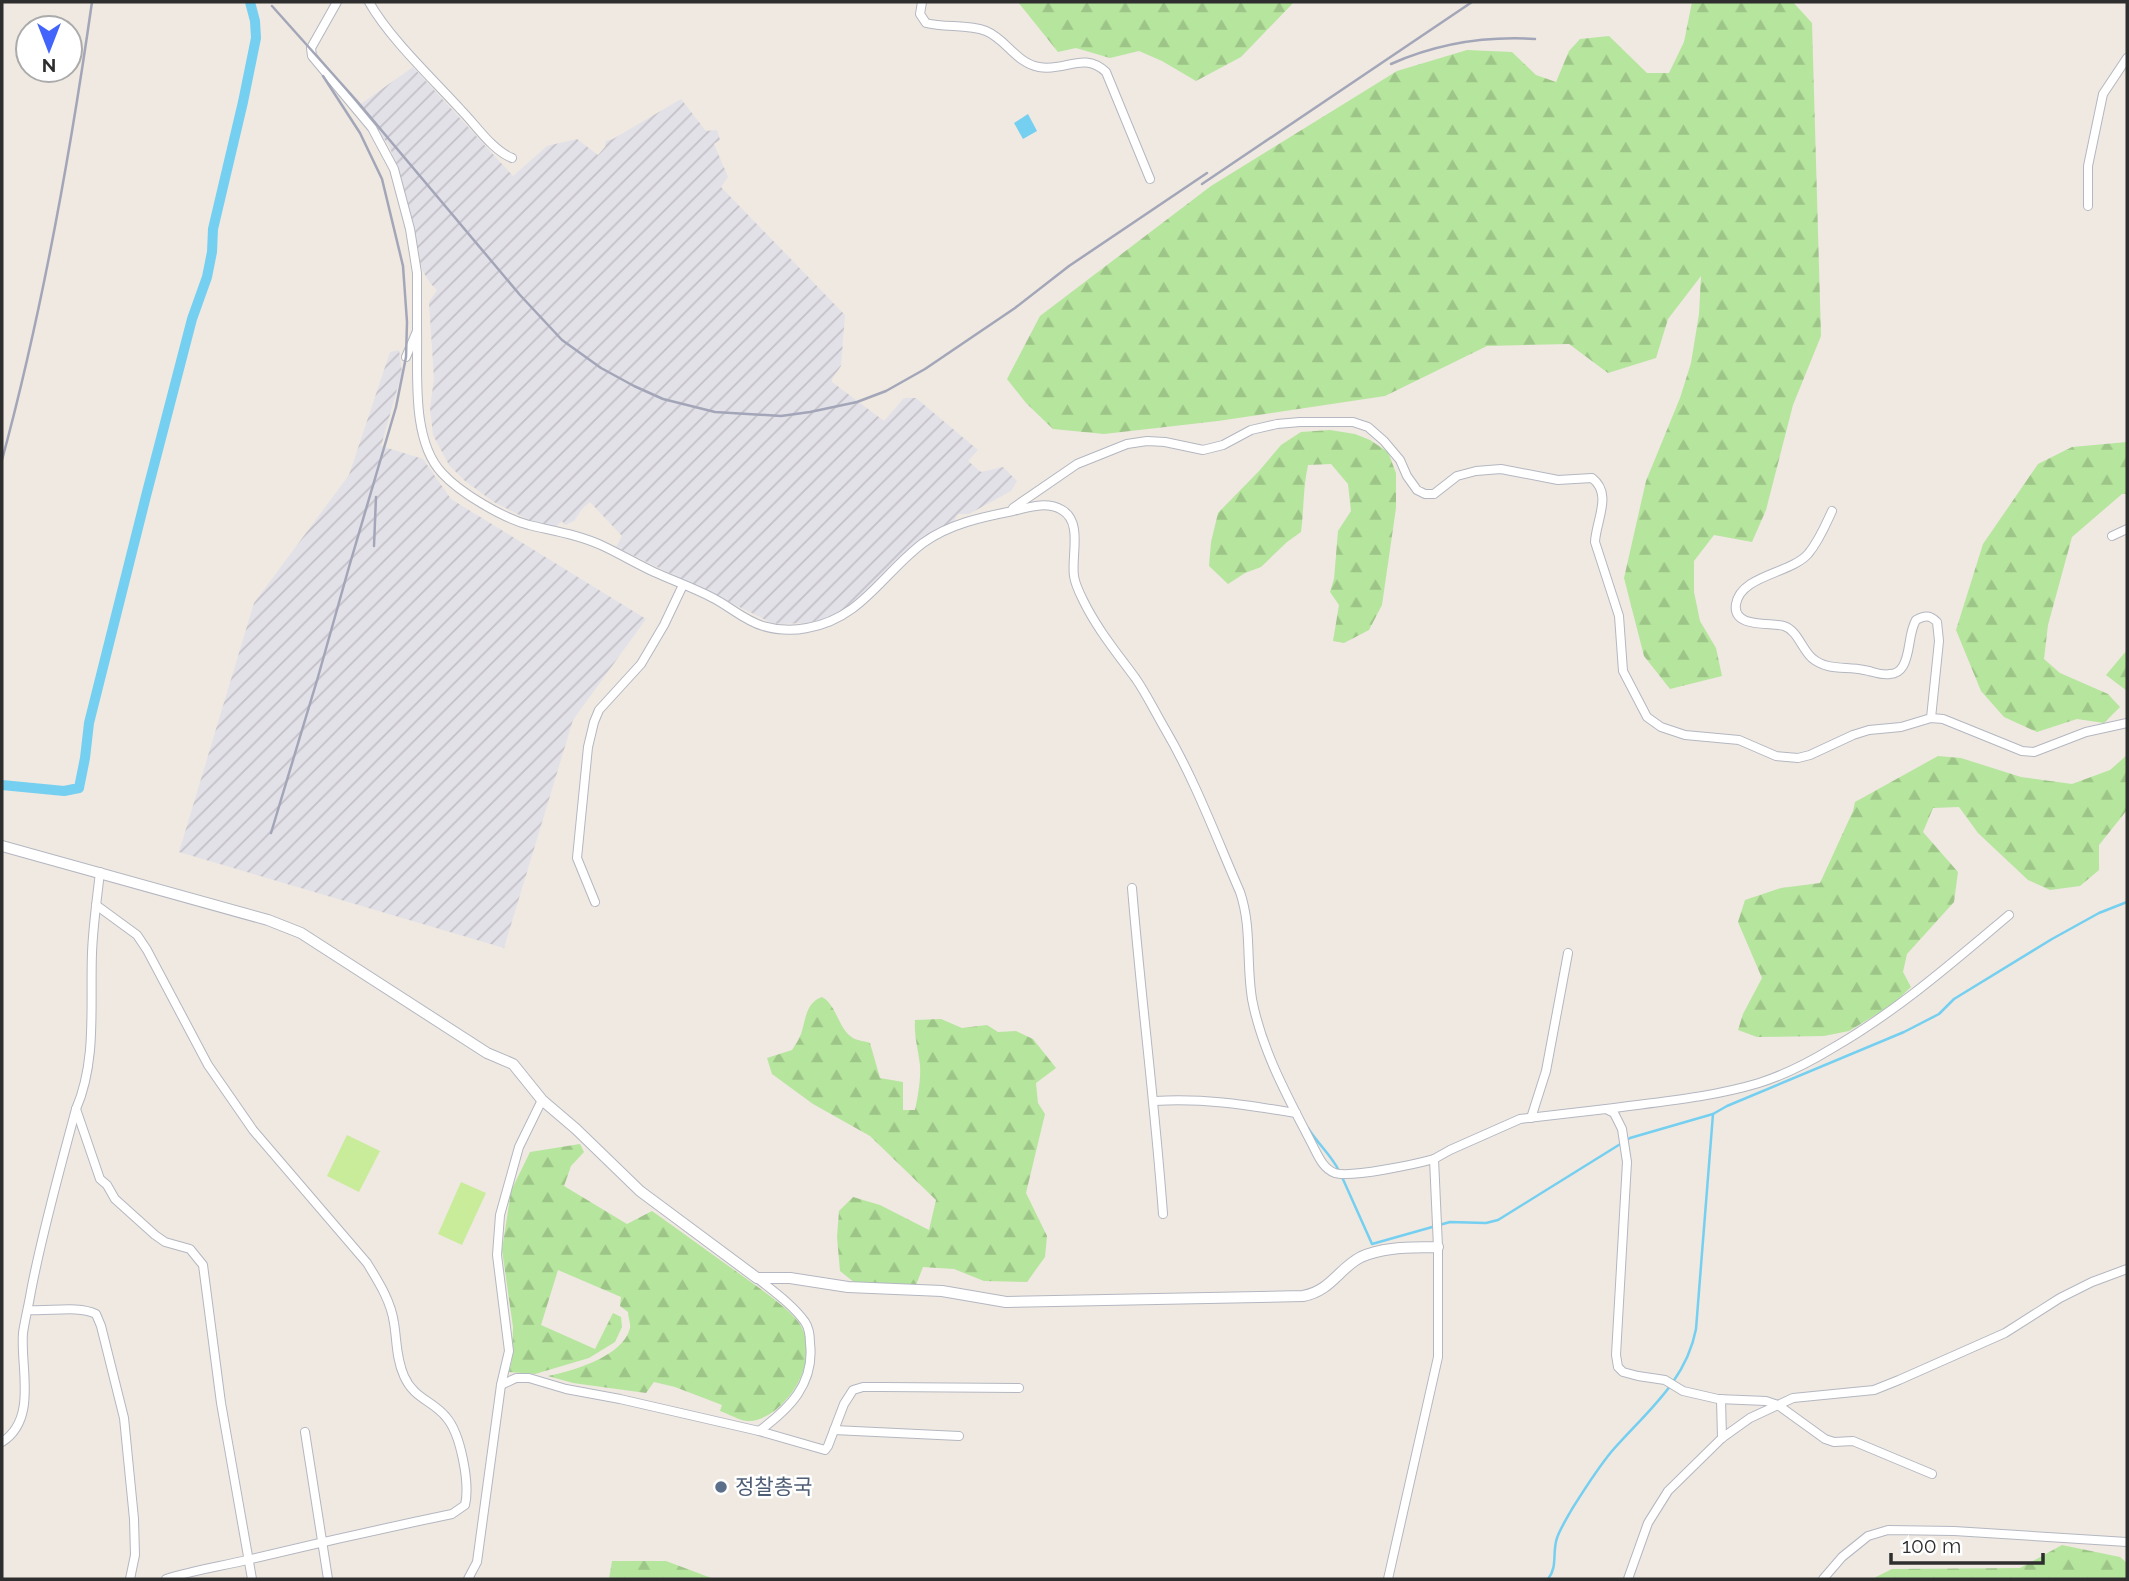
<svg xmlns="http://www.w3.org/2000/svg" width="2129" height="1581" font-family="Raleway,'Noto Sans KR',sans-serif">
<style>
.industrial{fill:url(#industrial-furrows)}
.forest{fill:url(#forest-firs)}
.pitch{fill:#c9ec9a}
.water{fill:#75cff0}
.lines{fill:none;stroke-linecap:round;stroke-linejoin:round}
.stream{stroke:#75cff0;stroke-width:2.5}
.canal{stroke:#75cff0;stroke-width:10}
.street-casing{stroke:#b4b7c1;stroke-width:10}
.secondary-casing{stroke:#b4b7c1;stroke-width:12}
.street{stroke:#fff;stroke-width:8}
.secondary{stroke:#fff;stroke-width:10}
.rail{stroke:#a3a6b8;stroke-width:2.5}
.service-dot{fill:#5c6f8a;stroke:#fff;stroke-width:2.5}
.labels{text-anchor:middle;stroke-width:5;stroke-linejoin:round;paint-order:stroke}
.service-label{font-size:21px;fill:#4e5e75;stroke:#fff;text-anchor:start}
</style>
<defs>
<pattern id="industrial-furrows" width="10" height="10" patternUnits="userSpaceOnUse" patternTransform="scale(1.75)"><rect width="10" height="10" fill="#e3e1e8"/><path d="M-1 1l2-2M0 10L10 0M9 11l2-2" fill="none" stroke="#c3c1c7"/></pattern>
<pattern id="forest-firs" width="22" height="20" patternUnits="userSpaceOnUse" patternTransform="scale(1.75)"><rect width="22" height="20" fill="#b6e59e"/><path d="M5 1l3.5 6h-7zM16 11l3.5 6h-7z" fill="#9dc588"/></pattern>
</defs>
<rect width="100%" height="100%" fill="#efe9e1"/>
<!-- industrial -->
<g class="industrial">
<polygon points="413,67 513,176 547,146 577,139 598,155 605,147 606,141 613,139 681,99 706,131 717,130 720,140 714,144 728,177 721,187 845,315 841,366 832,379 832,382 884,421 904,398 916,398 978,450 968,461 981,472 1003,467 1017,481 1011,491 969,514 958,514 954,522 920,540 861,597 846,608 825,619 808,623 779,624 772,623 616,547 622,536 590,502 582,509 574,521 565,525 562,521 555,527 541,526 494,502 465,481 449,465 433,435 430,408 434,379 429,302 437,290 430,283 422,270 401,178 389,145 358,106"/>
<polygon points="399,350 402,372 381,446 423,459 451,499 646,619 573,720 504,948 179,852 254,603 349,475 390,352"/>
</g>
<!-- forest -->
<g class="forest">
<polygon points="1018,2 1017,2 1294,2 1241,57 1196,81 1162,61 1139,51 1110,58 1076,48 1058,52"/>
<polygon points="1692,2 1793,2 1812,23 1821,336 1793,405 1766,510 1752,542 1714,535 1694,561 1694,592 1700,621 1716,648 1722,676 1670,689 1644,656 1624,578 1646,481 1680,398 1691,363 1699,314 1701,276 1668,319 1656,358 1608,373 1569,344 1487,346 1385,396 1218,421 1104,434 1053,429 1026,403 1007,379 1040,316 1211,186 1397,71 1467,50 1512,52 1536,75 1556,82 1569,51 1580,39 1609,36 1647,73 1669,73 1684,42"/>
<path d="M 1330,430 L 1355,434 L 1370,440 L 1388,452 L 1396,473 L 1396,508 L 1382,605 L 1369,630 L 1344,643 L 1333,641 L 1339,605 L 1330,592 L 1334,579 L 1338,531 L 1351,511 L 1348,484 L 1331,464 L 1308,465 C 1303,487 1304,509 1301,532 L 1287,542 L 1261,567 L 1245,573 L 1228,584 L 1209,566 L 1211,542 L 1218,513 L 1259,471 L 1281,445 L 1301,432 Z"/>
<polygon points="2127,442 2127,494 2122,494 2072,537 2048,625 2044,659 2060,673 2108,694 2120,707 2104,723 2077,719 2037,732 2004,717 1981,691 1956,630 1983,544 2038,464 2072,447"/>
<polygon points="2127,650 2127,691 2106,675"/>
<polygon points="2127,755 2127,810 2099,845 2099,870 2080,886 2050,890 2028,880 1978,833 1959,807 1933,808 1923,832 1958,872 1954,902 1907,954 1903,972 1911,987 1892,1005 1849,1031 1824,1036 1757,1037 1738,1030 1743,1014 1762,978 1738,922 1745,900 1781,888 1820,883 1853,811 1855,802 1938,756 1961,758 2021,777 2072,784 2110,770"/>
<path d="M 822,997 C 837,1005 838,1029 853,1038 C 858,1041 865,1041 870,1043 L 880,1078 L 903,1082 L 903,1110 L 915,1110 C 918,1096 921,1079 920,1065 C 918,1048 914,1037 915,1020 L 941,1019 L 962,1028 L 987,1025 L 998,1032 L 1016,1031 L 1033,1039 L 1056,1068 L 1036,1083 L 1038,1103 L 1045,1114 L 1026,1193 L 1047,1236 L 1045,1257 L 1027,1282 L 984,1281 L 954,1269 L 923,1267 L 916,1285 L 855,1283 L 840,1271 L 837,1237 L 839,1211 L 853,1197 L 880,1205 L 929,1230 L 936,1200 L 870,1136 L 813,1104 L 772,1074 L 767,1058 L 792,1050 C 795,1045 799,1040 801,1034 C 806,1020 805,1003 822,997 Z"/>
<path d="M 580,1144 L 584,1152 L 571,1166 L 564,1186 L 627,1224 L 652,1211 C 683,1233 713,1255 744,1277 C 759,1288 792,1310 801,1326 C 815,1352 802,1384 783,1403 C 776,1411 761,1421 750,1421 C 742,1422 729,1414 720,1411 L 722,1405 L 675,1387 L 654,1382 L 646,1393 L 573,1383 L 548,1376 C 572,1371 623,1357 630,1328 C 631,1324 628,1317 628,1312 L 620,1306 L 621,1297 L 558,1270 L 541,1325 L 595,1349 L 613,1313 L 621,1317 L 622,1327 L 615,1342 L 589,1358 L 535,1374 L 509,1372 L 512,1360 L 513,1327 L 502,1250 L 511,1191 L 530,1152 Z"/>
<polygon points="2062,1545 2120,1557 2127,1563 2127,1579 1872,1579 1892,1569 2020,1568"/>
<polygon points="612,1561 666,1561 714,1579 609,1579"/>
</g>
<!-- pitch -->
<g class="pitch">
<polygon points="347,1135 380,1151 359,1192 327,1176"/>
<polygon points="461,1182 486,1193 462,1245 438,1234"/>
</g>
<!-- water -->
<polygon class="water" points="1028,114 1037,131 1023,139 1014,123"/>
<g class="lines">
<!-- stream -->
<g class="stream">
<path d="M 1308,1128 C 1317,1143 1332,1156 1339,1171"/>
<polyline points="1342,1177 1372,1244 1450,1222 1486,1223 1498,1220 1630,1138 1713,1114"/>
<path d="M 1548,1579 C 1558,1567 1552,1552 1557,1538 C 1560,1529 1567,1518 1572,1509 C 1584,1490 1597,1469 1612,1451 C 1645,1413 1686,1382 1696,1329 L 1713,1114 L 1727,1106 L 1904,1032 L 1939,1014 L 1954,999 L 2052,939 L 2099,913 L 2127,902"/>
</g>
<!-- canal -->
<polyline class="canal" points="2,785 64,791 79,788 85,758 89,723 146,496 192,319 207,277 212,252 213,229 243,102 256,38 255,21 250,2"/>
<!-- street casing -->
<g class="street-casing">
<g id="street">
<polyline points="337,2 311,48 312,56 372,128 394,169 410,229 417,273 417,331 406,357"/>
<path d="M 369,2 C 390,39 432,78 461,110 C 476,125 492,150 512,158"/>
<path d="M 922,2 L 920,14 L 926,23 C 945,28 968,24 986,31 C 1006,39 1016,63 1039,67 C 1066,72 1083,51 1106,72 L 1150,179"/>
<polyline points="2088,206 2088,166 2103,94 2127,58"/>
<path d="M 417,331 C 418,373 411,440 442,473 C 460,493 503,518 529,525 C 554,531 580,535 603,546 C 620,554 637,564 654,572 C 674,581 694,588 713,598 C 729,606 745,621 763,626 C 777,630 792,631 807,628 C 861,619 882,574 923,543 C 949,524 982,517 1013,511 C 1029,507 1047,501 1062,510 C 1083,522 1071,556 1074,576 C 1075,584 1079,592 1083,600 C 1097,629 1117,653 1136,679 C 1147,695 1155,712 1165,729 C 1195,780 1216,837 1240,892 C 1252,927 1246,963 1252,999 C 1262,1052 1290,1101 1314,1148 C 1319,1158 1324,1169 1335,1173 C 1351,1178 1416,1164 1434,1159 L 1438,1247 L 1438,1357 L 1388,1579"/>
<path d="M 1013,508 L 1077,464 L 1127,444 L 1147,441 L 1165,442 L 1203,450 L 1223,445 L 1251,430 L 1277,424 L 1300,422 L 1353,422 L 1368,427 L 1384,441 L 1400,460 L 1407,476 L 1417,490 L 1425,494 L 1434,494 L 1457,476 L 1476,471 L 1501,469 L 1558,480 L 1592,478 C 1613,494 1596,520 1595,542 L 1619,616 L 1623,671 L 1647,717 L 1661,727 L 1685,735 L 1739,740 L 1776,756 L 1798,758 L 1810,755 L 1853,735 L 1869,730 L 1901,727 L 1931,718 L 1943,719 L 2022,751 L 2034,752 L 2086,732 L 2127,723"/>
<path d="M 1832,511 C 1825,526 1819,541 1808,554 C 1790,574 1741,575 1736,604 C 1732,629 1771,622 1784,626 C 1797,630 1802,649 1812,658 C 1827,671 1846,666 1864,670 C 1872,671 1881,676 1890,674 C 1895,674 1900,671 1903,666 C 1911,652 1908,634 1916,620 C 1925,615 1930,615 1937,622 L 1939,641 L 1931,718"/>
<polyline points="2112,536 2127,529"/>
<path d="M 1132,888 C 1141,997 1155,1105 1163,1214"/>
<polyline points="595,902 577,858 588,747 594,722 599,710 641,664 664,625 683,585"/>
<path d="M 96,905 L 137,935 L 147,950 L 208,1065 L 253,1130 L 367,1263 C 378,1281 391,1301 394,1323 C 397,1341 396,1358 404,1376 C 414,1399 432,1400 446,1417 C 461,1434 470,1484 465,1505 L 452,1514 C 385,1528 318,1543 251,1559 C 223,1566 194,1570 166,1579"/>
<path d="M 1155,1101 C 1206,1098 1246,1105 1296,1113"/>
<polyline points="76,1109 100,1179 107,1185 115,1199 155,1235 165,1242 190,1249 203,1265 221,1403 252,1579"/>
<path d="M 1606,1109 C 1657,1102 1709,1098 1759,1083 C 1784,1075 1808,1063 1831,1049 C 1896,1012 1952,963 2009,915"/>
<polyline points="1531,1118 1546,1071 1568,953"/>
<polyline points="1434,1159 1450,1150 1520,1119 1606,1109 1614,1113 1622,1129 1627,1162 1616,1355 1618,1367 1623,1372 1638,1376 1665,1380 1683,1391 1718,1399 1766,1401 1778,1405 1825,1439 1834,1442 1853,1441 1932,1474"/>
<path d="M 757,1278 C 773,1291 793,1305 805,1322 C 809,1328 810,1336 810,1343 C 815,1384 789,1409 759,1431"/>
<path d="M 28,1310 C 49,1312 77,1305 96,1314 L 101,1326 L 124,1418 L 134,1519 L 135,1555 L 130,1579"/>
<polyline points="501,1385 516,1378 529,1378 566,1389 620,1399 759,1431 825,1450 828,1446 844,1404 853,1390 863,1387 881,1387 1019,1388"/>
<polyline points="1721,1399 1722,1438"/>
<polyline points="834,1430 959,1436"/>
<polyline points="305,1432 328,1579"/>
<path d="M 2,1442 C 38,1419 20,1367 23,1333 C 25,1319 29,1304 31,1291 C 43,1229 60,1169 76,1109 C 97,1061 90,1005 92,953 C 93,926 97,899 100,872"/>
<polyline points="468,1579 477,1562 501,1385 509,1351 497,1255 500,1215 519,1147 542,1100"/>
<polyline points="1628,1579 1648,1523 1668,1491 1722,1438 1750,1418 1793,1398 1874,1390 1899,1380 2005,1333 2060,1298 2092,1282 2127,1269"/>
<polyline points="1823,1579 1842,1557 1868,1536 1888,1530 1954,1531 2127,1542"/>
</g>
</g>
<!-- secondary casing -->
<g class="secondary-casing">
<path id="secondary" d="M 2,846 L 268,920 L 301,933 L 487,1053 L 513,1064 L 542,1100 L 576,1129 L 640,1191 L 757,1278 L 790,1278 L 848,1287 L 942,1291 L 1006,1302 L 1303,1296 C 1331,1291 1339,1268 1361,1257 C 1385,1246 1413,1248 1438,1247"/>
</g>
<!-- street -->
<use href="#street" class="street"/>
<!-- secondary -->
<use href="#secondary" class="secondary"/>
<!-- rail -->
<g class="rail">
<polyline points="272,6 356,100 520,295 562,340 601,368 634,386 663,399 715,412 781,416 810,412 857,402 886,391 925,369 1015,308 1069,266 1207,173"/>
<path d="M 1391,64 C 1436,44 1486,36 1535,39"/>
<polyline points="1202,184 1472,2"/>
<path d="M 2,460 C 43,309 70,156 92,2"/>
<polyline points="374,546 376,497"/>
<polyline points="271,833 318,677 349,567 396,407 406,357 407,322 403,266 382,179 360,133 323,76"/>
</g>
</g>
<!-- markers -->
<circle class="service-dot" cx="721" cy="1487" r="7"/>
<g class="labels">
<!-- service labels -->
<g class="service-label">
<text x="735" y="1494">정찰총국</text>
</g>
</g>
<!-- border -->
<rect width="2129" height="1581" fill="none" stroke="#2e2e2e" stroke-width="7"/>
<!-- north arrow -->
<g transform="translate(49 49) rotate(180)"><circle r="33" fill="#ffffff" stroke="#ababab" stroke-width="2"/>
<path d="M0-5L12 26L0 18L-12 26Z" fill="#4264fb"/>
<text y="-10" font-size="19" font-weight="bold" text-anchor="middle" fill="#2e2e2e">N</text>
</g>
<!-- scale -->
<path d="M1891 1553v10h152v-10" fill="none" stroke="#2e2e2e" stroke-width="3.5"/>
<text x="1902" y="1553" font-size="21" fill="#2e2e2e" stroke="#ffffff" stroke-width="5" paint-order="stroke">100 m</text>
</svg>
